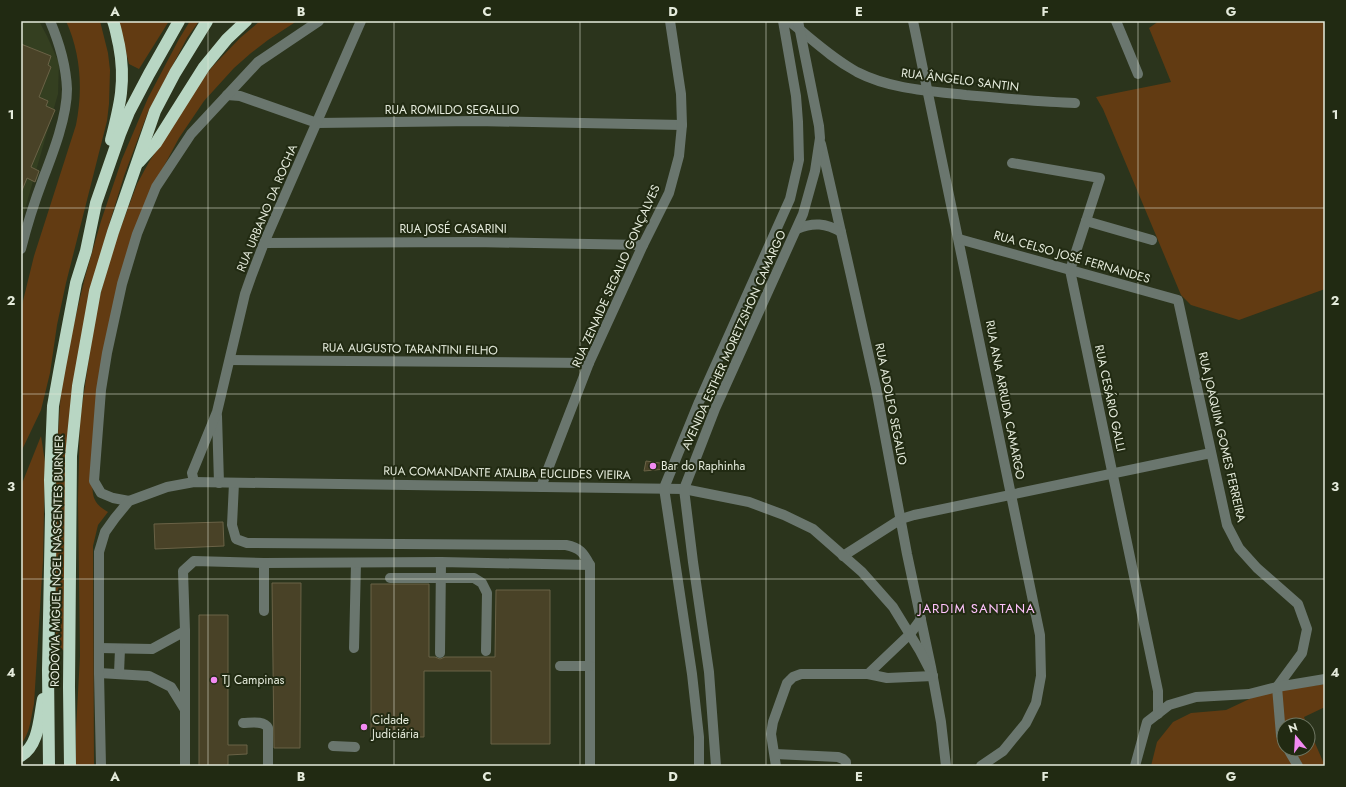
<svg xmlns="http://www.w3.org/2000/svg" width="1346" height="787" font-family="Jost,sans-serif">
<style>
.built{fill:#343f20}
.green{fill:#623b12}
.building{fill:#494227;stroke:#6a6246}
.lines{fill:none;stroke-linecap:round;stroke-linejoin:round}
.minor{stroke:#6a766e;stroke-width:10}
.highway{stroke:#b8d6c3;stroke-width:12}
.grid{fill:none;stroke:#e5ebdc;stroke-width:1;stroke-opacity:0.55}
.poi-dot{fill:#f38af2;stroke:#212a12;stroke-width:1.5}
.labels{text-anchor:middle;stroke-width:4;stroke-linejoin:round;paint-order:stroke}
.street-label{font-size:12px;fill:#e5ebdc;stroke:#212a12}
.poi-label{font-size:12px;fill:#e5ebdc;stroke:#212a12;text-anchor:start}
.neighbourhood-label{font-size:13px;letter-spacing:1px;fill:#ffc3fd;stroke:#212a12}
.neatline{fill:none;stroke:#e5ebdc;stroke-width:1.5}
.grid-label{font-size:13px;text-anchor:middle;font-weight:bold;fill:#e5ebdc}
</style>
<rect width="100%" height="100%" fill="#2b341c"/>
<!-- built -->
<polygon class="built" points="21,21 39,21 47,36 59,63 58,94 21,223"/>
<!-- green -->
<g class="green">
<path d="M 66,21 L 100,21 L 108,53 L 110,70 L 109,104 L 107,121 L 66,283 L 57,325 L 50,373 L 41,410 L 21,452 L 21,309 L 34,256 L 76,125 C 83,90 81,54 66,21 Z"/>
<polygon points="118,21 169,21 139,69 129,64"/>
<polygon points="190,21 199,21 187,38 148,112 124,176 105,238 92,289 81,341 64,651 56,643 56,464 61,391 70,340 85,277 101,221 122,159 148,98 179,39"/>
<path d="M 260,21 L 297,21 L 268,40 L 251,53 L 234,68 L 204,101 L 179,138 L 149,194 L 120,275 L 92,477 C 93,495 91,502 108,512 L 98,525 L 93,546 L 94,766 L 76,766 L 76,729 L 80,656 L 78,500 L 80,419 L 96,311 L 110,257 L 128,208 L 137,184 L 149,162 L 199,84 L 212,67 L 240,38 Z"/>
<polygon points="1159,21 1325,21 1325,289 1239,320 1191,305 1181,295 1103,109 1096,97 1171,82 1149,28"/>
<path d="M 41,436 L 45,462 L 43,560 L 34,704 C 31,717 30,734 21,744 L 21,486 Z"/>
<polygon points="1325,684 1325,707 1304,717 1307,725 1284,725 1284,749 1308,749 1308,727 1325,766 1151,766 1157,742 1173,722 1191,713 1226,710 1262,693"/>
</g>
<!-- building -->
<g class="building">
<polygon points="21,44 51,56 48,65 51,67 39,97 48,101 46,106 55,110 31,167 39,171 35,182 27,178 21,193"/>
<polygon points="646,461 667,464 665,469 644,471"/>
<polygon points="223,522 224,546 155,549 154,524"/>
<polygon points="272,583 301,583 300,748 274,748"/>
<polygon points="371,584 429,584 429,657 435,657 440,659 445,657 495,657 496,590 550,590 550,744 491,744 491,671 424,671 424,737 371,737"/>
<polygon points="199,615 228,615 228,745 247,745 247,754 228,755 228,766 199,766"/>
</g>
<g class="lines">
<!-- minor -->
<g class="minor">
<path d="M 789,21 C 812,39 830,57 857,72 C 890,89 929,91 966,95 C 1002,98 1039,102 1075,103"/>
<polyline points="913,21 1040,635 1041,676 1036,703 1026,723 1003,751 981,766"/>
<polyline points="1116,21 1138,74"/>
<polyline points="227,95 240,96 317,123 476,121 682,125"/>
<polyline points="821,144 851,276 876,388 907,554 931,667 941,722 946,766"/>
<polyline points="1012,163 1100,178 1070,270 1158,691 1158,714"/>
<polyline points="1086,221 1152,240"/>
<path d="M 797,229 C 813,222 826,223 841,232"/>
<polyline points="959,239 1178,300 1227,525 1239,548 1257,568 1298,604 1307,629 1302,653 1277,687"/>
<polyline points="264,243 474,242 643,245"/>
<path d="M 21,249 C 27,225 34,203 43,179 C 53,153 67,117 67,89 C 66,65 59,42 50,21"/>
<polyline points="230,360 589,363"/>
<polyline points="217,416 219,483"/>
<polyline points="194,482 192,473 217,412 245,294 251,277 264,243 361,21"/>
<path d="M 234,483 L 232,525 L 236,539 L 247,543 L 566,545 C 580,548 583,552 590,565 L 590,766"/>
<polyline points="541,487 589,363 643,245 669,193 679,156 682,125 681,94 670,21"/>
<polyline points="129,501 113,498 101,493 94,481 101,390 107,353 122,284 137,234 156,187 191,134 258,62 319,21"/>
<polyline points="843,556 901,519 914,515 1211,453"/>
<polyline points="390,578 474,578 482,583 487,593 486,651"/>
<polyline points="264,611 264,563"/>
<polyline points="99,648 152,649 185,631"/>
<polyline points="354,648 356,563"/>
<polyline points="440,653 441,562"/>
<polyline points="560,666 590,666"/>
<polyline points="99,673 149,676 171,687 184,708"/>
<polyline points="119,673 120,649"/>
<polyline points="868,674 910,634 921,619"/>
<polyline points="1277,687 1281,735 1284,741"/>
<path d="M 243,723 C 250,723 264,720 268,728 L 268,766"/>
<polyline points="333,746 355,747"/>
<polyline points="1288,749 1298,766"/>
<polyline points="775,754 838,757 843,759 846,762 846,766"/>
<polyline points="101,766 99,673 99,552 105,532 115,518 129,501 167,487 194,482 684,489 749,502 784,515 813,529 862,572 893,607 920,651 933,676"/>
<polyline points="185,766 185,631 183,571 194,561 264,563 441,562 590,565"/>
<polyline points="699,766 699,737 692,674 664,488 699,402 790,199 799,160 798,122 796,96 783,21"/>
<polyline points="716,766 709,672 693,562 684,489 715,409 803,214 815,171 820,138 819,126 798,21"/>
<polyline points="776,766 771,734 773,722 787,683 793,677 801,674 868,674 887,678 933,676"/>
<polyline points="1135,766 1147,722 1169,705 1196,697 1249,694 1277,687 1325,679"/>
</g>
<!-- highway -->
<g class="highway">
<path d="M 111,140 C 120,105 126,81 119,45 C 117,37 116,29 113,21"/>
<polyline points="139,162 156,143 204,67 227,39 246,21"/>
<path d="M 21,756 C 39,745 39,719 43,699"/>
<polyline points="49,766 48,670 51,514 50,480 53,406 60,367 76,283 86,251 96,203 120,134 129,112 149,74 179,21"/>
<polyline points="70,766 69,687 71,456 78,386 95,291 113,232 155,111 175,73 207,21"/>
</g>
</g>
<!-- grid -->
<path class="grid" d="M 208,21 L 208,766M 394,21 L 394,766M 580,21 L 580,766M 766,21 L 766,766M 952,21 L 952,766M 1138,21 L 1138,766M 21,208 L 1325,208M 21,394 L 1325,394M 21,579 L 1325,579"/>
<!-- markers -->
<g class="poi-dot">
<circle cx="653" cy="466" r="4"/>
<circle cx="214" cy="680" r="4"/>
<circle cx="364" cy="727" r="4"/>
</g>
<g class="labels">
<!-- street labels -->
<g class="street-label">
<text transform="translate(960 80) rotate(7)" y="4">RUA ÂNGELO SANTIN</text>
<text x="452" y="114">RUA ROMILDO SEGALLIO</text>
<text transform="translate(267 208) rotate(-67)" y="4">RUA URBANO DA ROCHA</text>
<text x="453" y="233">RUA JOSÉ CASARINI</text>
<text transform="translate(1072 257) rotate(16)" y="4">RUA CELSO JOSÉ FERNANDES</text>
<text transform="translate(616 276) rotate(-66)" y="4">RUA ZENAIDE SEGALIO GONÇALVES</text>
<text transform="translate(734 340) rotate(-66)" y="4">AVENIDA ESTHER MORETZSHON CAMARGO</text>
<text transform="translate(410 349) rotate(1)" y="4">RUA AUGUSTO TARANTINI FILHO</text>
<text transform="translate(1110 398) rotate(78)" y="4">RUA CESÁRIO GALLI</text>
<text transform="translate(1005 400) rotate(79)" y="4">RUA ANA ARRUDA CAMARGO</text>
<text transform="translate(891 404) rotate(79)" y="4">RUA ADOLFO SEGALIO</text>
<text transform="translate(1222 437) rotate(77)" y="4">RUA JOAQUIM GOMES FERREIRA</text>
<text transform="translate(507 473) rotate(1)" y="4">RUA COMANDANTE ATALIBA EUCLIDES VIEIRA</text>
<text transform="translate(57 561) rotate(-89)" y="4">RODOVIA MIGUEL NOEL NASCENTES BURNIER</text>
</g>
<!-- poi labels -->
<g class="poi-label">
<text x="661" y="470">Bar do Raphinha</text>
<text x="222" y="684">TJ Campinas</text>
<text x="372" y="724">Cidade<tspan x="372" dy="14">Judiciária</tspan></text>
</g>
<!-- neighbourhood labels -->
<g class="neighbourhood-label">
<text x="977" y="613">JARDIM SANTANA</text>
</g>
</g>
<!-- border -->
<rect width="1346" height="787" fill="none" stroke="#212a12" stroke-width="44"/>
<!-- north arrow -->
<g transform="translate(1296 737) rotate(342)"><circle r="19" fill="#212a12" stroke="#6f7763"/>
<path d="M0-3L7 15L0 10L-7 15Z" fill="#f38af2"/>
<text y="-6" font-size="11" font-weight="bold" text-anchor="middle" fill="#e5ebdc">N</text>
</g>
<rect x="22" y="22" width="1302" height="743" class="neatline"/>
<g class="grid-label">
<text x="115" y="16">A</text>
<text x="301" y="16">B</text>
<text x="487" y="16">C</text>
<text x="673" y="16">D</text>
<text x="859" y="16">E</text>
<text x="1045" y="16">F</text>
<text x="1231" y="16">G</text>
<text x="11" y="119">1</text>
<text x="1335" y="119">1</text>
<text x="11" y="305">2</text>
<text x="1335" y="305">2</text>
<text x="11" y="491">3</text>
<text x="1335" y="491">3</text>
<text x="11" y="677">4</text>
<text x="1335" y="677">4</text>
<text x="115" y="781">A</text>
<text x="301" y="781">B</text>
<text x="487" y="781">C</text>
<text x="673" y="781">D</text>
<text x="859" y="781">E</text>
<text x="1045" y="781">F</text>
<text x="1231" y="781">G</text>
</g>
</svg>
